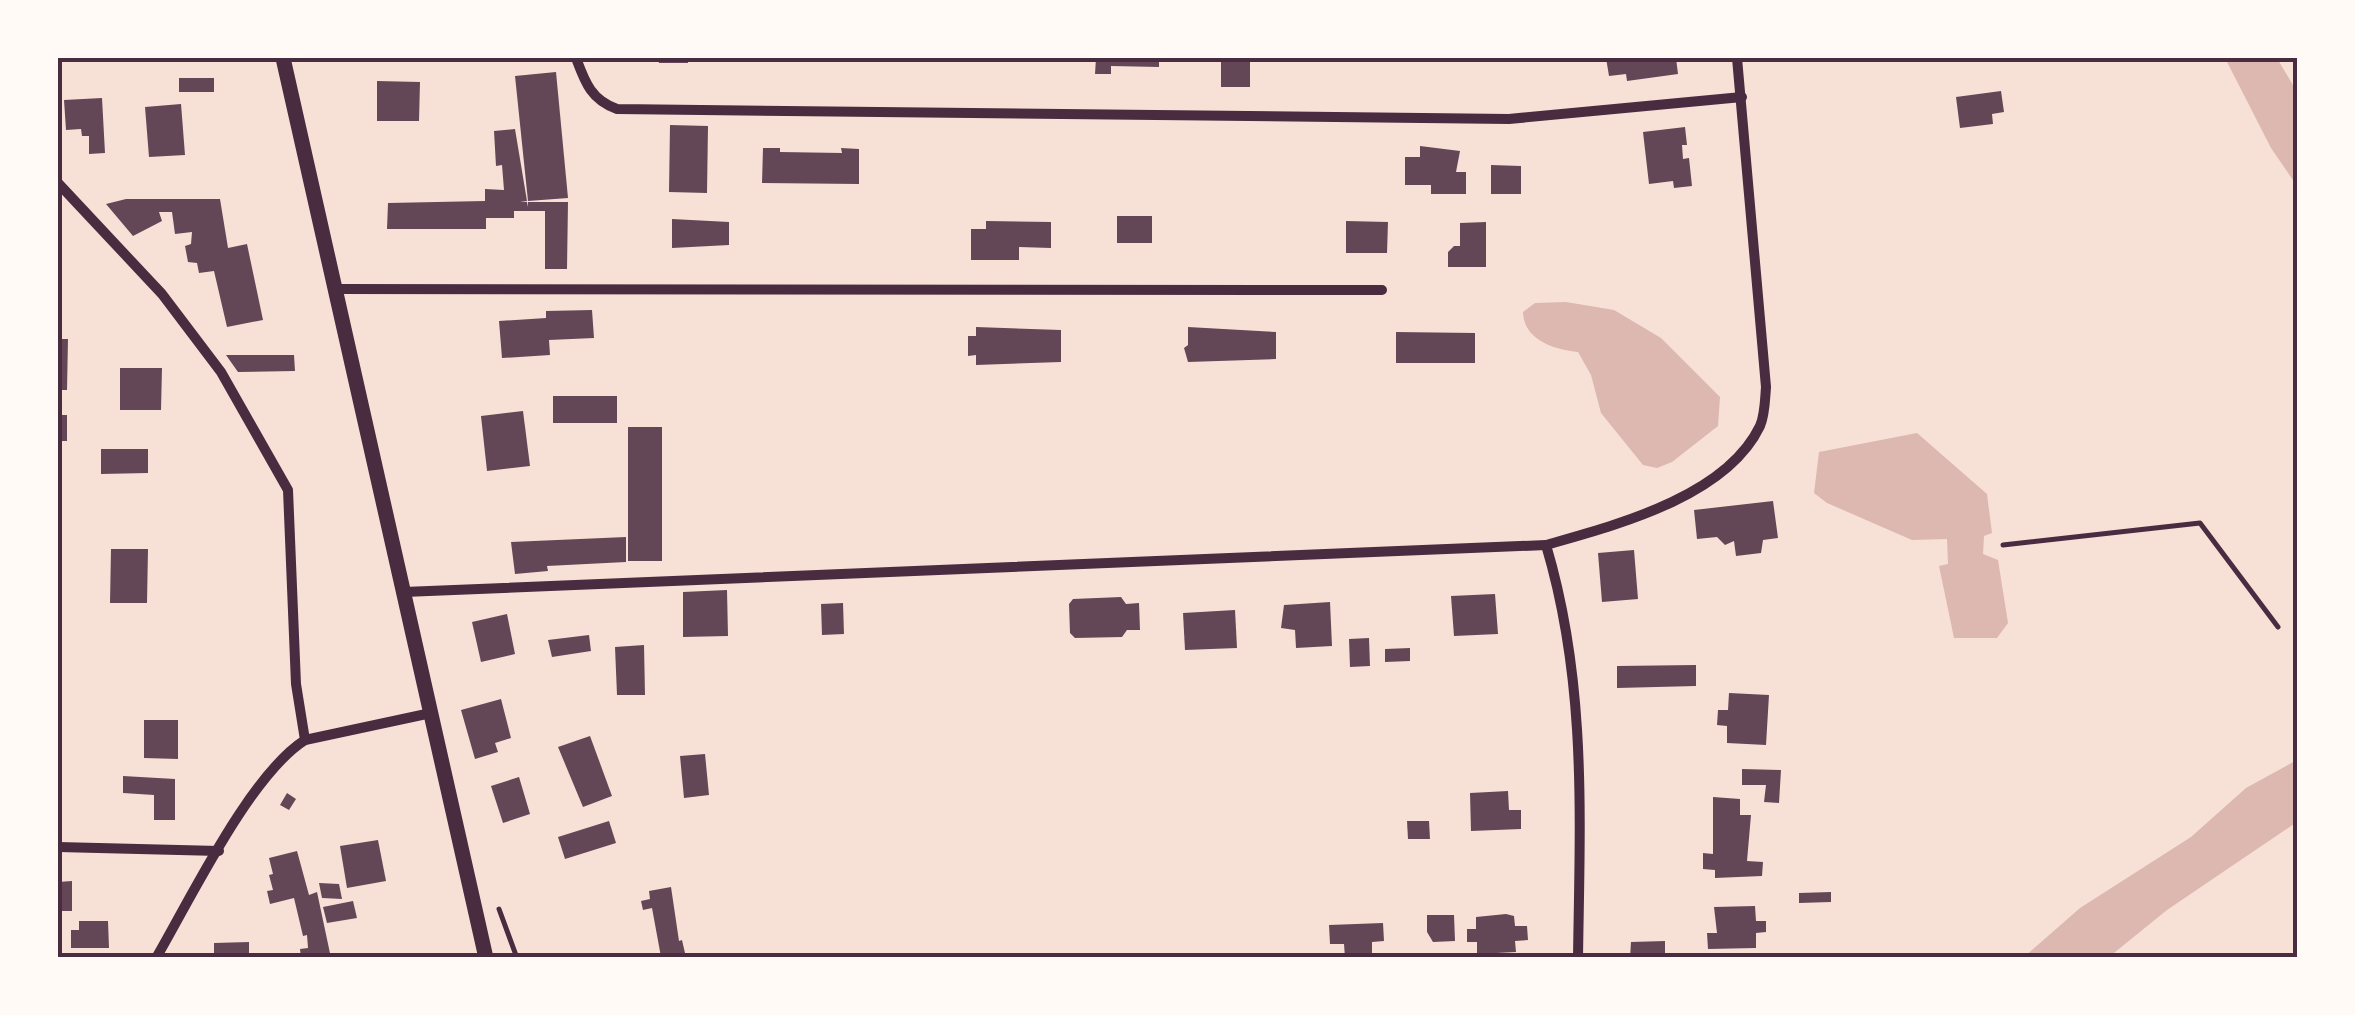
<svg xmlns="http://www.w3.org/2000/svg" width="2355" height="1015" font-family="Roboto,sans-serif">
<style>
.water{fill:#dcb8b0}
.building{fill:#644757}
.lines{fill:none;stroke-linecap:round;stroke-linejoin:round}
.path{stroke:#4a2c40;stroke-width:5}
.minor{stroke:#4a2c40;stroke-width:10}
.tertiary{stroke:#4a2c40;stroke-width:15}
.neatline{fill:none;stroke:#4a2c40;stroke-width:4}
</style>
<rect width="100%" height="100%" fill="#f7e1d7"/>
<!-- water -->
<g class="water">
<polygon points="2225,58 2277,58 2297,92 2297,186 2271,148"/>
<path d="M 1566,302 L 1614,310 L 1661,338 L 1720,397 L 1718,426 L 1672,462 L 1657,468 L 1643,465 L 1601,413 L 1591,375 L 1578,352 C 1553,349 1524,340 1523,312 L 1535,303 Z"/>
<polygon points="1917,433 1987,494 1992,533 1984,536 1983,554 1998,560 2008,623 1997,638 1954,638 1939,566 1948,564 1947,539 1912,540 1827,503 1814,493 1819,452"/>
<polygon points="2297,760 2297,822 2167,910 2109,957 2024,957 2080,908 2191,837 2246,788"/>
</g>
<!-- building -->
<g class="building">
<polygon points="146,58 180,58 180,61 146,62"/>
<rect x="370" y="58" width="44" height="3"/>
<polygon points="658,58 688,58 688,63 659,63"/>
<polygon points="1096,58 1159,58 1159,67 1111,66 1111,74 1095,74"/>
<rect x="1221" y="58" width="29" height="29"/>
<polygon points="1606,58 1676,58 1678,74 1627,81 1626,74 1609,76"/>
<polygon points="556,72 568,198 528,201 515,76"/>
<rect x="179" y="78" width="35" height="14"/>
<polygon points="377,81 420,82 419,121 377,121"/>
<polygon points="2001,91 2004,112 1992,114 1993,124 1960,128 1956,97"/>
<polygon points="102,98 105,153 89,154 89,136 82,136 81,129 66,130 64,100"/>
<polygon points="181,104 185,155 149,157 145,107"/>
<polygon points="670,125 708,126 707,193 669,192"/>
<polygon points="1685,127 1687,145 1682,145 1683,159 1689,158 1692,186 1674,188 1673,181 1649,184 1643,132"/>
<polygon points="515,129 527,201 520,202 527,202 528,207 528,202 568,202 567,269 545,269 545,211 514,211 514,218 486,218 486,229 387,229 388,203 485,201 485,189 504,190 502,165 496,166 494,131"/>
<polygon points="1420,146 1460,151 1456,172 1466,172 1466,194 1431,194 1431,185 1405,185 1405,157 1420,157"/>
<polygon points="763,148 780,148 780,152 842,153 841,148 859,149 859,184 762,183"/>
<polygon points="1491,165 1521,166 1521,194 1491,194"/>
<polygon points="126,199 220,199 228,248 247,244 263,320 227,327 214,271 199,273 197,263 188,262 185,246 191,244 192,232 175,234 172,212 159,212 162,221 133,236 106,204"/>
<rect x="1117" y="216" width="35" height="27"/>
<polygon points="672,219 729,222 729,245 672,248"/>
<polygon points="986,221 1051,222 1051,248 1019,247 1019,260 971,260 971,229 986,229"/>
<polygon points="1346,221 1388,222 1387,253 1346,253"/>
<polygon points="1486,222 1486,267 1448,267 1448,252 1454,246 1460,246 1460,223"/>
<polygon points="592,310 594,338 549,340 550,355 502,358 499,321 546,318 546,311"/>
<polygon points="976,327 1061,330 1061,362 976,365 976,355 968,356 968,336 976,336"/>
<polygon points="1188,327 1276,332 1276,359 1188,362 1184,348 1188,345"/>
<polygon points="1396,332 1475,333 1475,363 1396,363"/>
<polygon points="58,339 68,339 67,390 58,390"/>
<polygon points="226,355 294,355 295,371 238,372"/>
<polygon points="120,368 162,368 161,410 120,410"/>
<rect x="553" y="396" width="64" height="27"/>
<polygon points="523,411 530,466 487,471 481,416"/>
<rect x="58" y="415" width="9" height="26"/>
<rect x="628" y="427" width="34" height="134"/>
<polygon points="101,449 148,449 148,473 101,474"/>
<polygon points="1773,501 1778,538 1763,540 1761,553 1736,556 1734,541 1725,545 1717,537 1697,539 1694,510"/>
<polygon points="626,537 626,562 547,566 548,571 515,574 511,542"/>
<polygon points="111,549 148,549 147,603 110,603"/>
<polygon points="1634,550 1638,599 1602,602 1598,553"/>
<polygon points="727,590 728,636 683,637 683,592"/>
<polygon points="1495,594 1498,634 1454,636 1451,596"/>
<polygon points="1121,597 1126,604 1139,603 1140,630 1127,630 1122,637 1075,638 1070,633 1069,604 1073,599"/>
<polygon points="1330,602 1332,646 1296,648 1295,630 1281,628 1284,605"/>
<polygon points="843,603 844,634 822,635 821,604"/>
<polygon points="1235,610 1237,648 1185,650 1183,613"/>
<polygon points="507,614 515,654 481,662 472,622"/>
<polygon points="589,635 591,651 552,657 548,640"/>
<polygon points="1369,638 1370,666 1350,667 1349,639"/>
<polygon points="644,645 645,695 617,695 615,647"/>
<polygon points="1410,648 1410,661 1385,662 1385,649"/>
<polygon points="1696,665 1696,686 1617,688 1617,666"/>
<polygon points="1729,693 1769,695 1766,745 1727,743 1727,726 1717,725 1718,710 1728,710"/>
<polygon points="501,699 511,738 495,743 498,752 475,759 461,710"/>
<polygon points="144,720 178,720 178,759 144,758"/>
<polygon points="590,736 612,796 583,807 558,747"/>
<polygon points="705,754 709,795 684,798 680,756"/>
<polygon points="1742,769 1781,770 1779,803 1764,802 1766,785 1742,785"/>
<polygon points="123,776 175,779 175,820 154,820 154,795 123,793"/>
<polygon points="519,777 530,814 503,823 491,786"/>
<polygon points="1508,791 1509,810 1521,810 1521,829 1471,831 1470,793"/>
<polygon points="287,793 296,799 289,810 280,805"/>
<polygon points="1713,797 1740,799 1740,815 1751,815 1747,861 1763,862 1762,876 1715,878 1715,870 1703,869 1703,853 1713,854"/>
<polygon points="609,821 616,843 565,859 558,837"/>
<polygon points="1407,821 1429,821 1430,839 1408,839"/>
<polygon points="378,840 386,881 347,888 340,846"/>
<polygon points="297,851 309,895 317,892 331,958 301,958 300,949 308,948 307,935 303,936 294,898 270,904 267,891 273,890 269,875 273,874 269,858"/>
<polygon points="72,881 72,911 58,911 58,882"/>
<polygon points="319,883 339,884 342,899 322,898"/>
<polygon points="671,887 679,941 682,940 685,953 661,957 652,908 643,910 641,901 650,899 649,891"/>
<polygon points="1831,892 1831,902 1799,903 1799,893"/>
<polygon points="353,901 357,918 327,923 323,907"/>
<polygon points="1755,906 1756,921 1766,921 1766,932 1756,933 1756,948 1708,949 1707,933 1717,933 1714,907"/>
<polygon points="1506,914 1514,916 1515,926 1527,926 1528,940 1515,941 1516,952 1477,954 1477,942 1467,942 1467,929 1476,929 1476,917"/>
<polygon points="1427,915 1454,915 1455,941 1433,942 1427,932"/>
<polygon points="79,921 108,921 109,948 71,948 71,930 79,930"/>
<polygon points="1383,923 1384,941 1372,942 1372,958 1345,958 1344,944 1330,944 1329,925"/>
<polygon points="1665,941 1665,958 1630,958 1631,942"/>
<polygon points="249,942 249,954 214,954 214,943"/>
</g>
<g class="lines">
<!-- path -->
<g class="path">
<polyline points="2003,545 2200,523 2278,627"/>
<polyline points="499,909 517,958"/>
</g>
<!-- minor -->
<g class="minor">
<path d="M 576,58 C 585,82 591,100 617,109 L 1509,119 L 1742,97"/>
<polyline points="58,183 162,294 221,372 288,490 296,684 305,740"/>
<polyline points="335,289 1382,290"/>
<polyline points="404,592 1546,545"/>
<polyline points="58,847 219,851"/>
<path d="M 156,958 C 191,898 250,775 305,740 L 431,713"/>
<path d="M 1578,958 C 1580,817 1587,682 1546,545 C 1616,525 1726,497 1760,426 C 1765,415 1765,399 1766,387 L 1737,58"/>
</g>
<!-- tertiary -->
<polyline class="tertiary" points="283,58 486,958"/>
</g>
<!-- border -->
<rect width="2355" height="1015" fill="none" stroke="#fffaf5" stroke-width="120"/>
<rect x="60" y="60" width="2235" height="895" class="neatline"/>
</svg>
